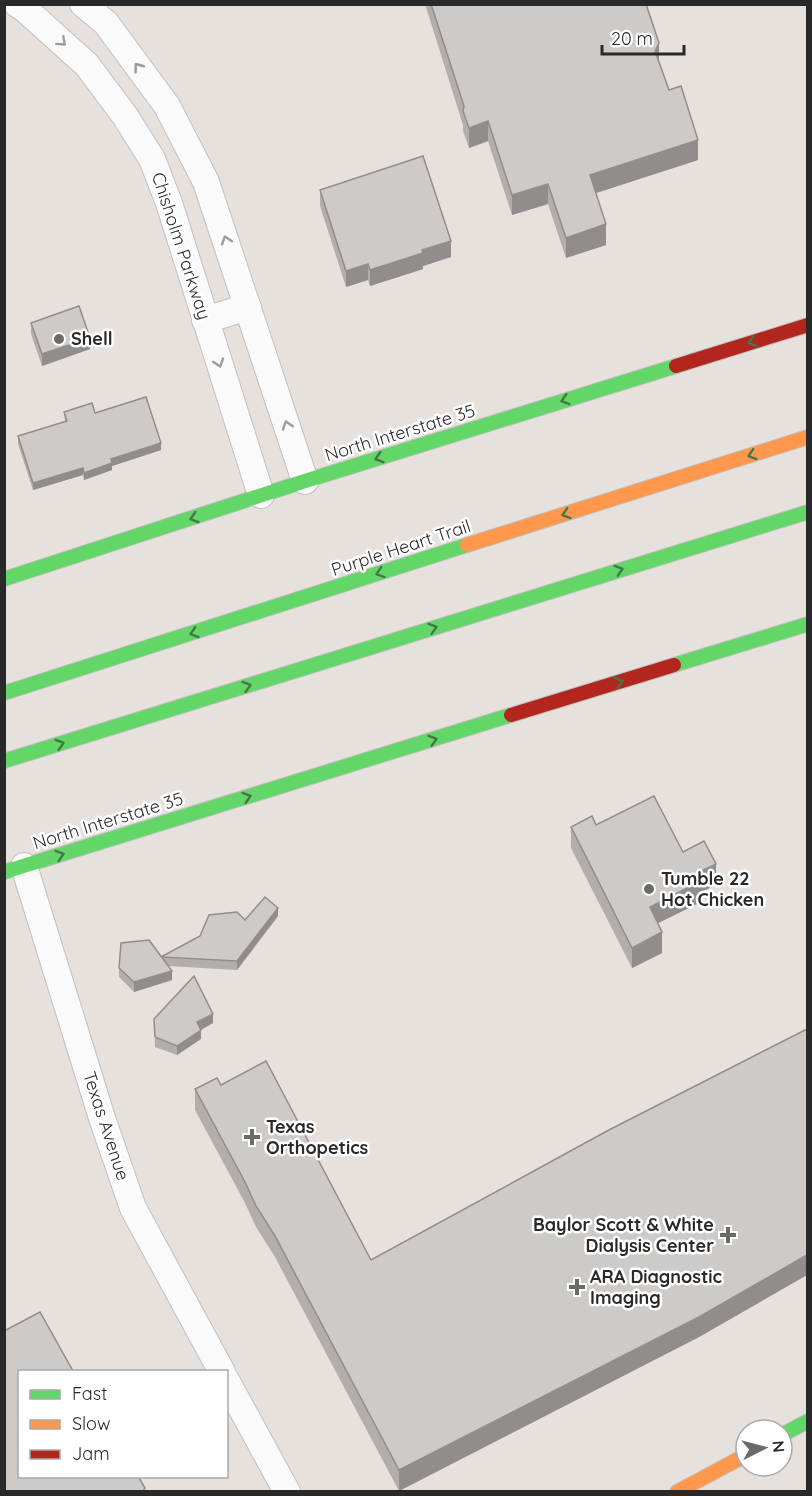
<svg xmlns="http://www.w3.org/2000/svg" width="812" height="1496" font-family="Quicksand,sans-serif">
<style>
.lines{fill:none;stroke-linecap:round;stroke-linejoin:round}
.street-casing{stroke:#c1bfbf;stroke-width:28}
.fast-casing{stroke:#c1bfbf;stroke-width:16}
.slow-casing{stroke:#c1bfbf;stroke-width:16}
.jam-casing{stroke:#c1bfbf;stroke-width:16}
.street{stroke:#fbfafa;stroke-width:26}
.fast{stroke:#63d668;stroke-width:14}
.slow{stroke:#ff974d;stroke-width:14}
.jam{stroke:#b3261e;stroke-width:14}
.wall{fill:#b1aeac}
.shaded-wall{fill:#908d8c}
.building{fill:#cecac8;stroke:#908d8c;stroke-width:1.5}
.oneway{stroke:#9c9c9c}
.oneway2{stroke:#437745}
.poi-dot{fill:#6c6968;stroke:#fff;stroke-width:2}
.labels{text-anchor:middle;stroke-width:5;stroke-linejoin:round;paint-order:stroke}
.street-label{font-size:18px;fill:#292929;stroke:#fff}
.poi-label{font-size:18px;font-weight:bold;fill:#292929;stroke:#fff;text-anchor:start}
</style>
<rect width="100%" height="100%" fill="#e7e1de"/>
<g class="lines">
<!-- street casing -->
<g class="street-casing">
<g id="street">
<polyline points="17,4 26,10 87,65 125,116 152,159 169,203 261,495"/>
<polyline points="83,4 106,23 167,106 206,182 305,481"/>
<polyline points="205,320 248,307"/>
<polyline points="24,866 102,1118 133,1208 222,1372"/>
<polyline points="226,1380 287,1492"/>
</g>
</g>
<!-- fast casing -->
<g class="fast-casing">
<g id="fast">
<polyline points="4,579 305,481 676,366"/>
<polyline points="674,665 808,624"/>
<polyline points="4,693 467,545"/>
<polyline points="4,761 808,512"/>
<polyline points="4,872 511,715"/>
<polyline points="782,1435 808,1421"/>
</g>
</g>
<!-- slow casing -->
<g class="slow-casing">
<g id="slow">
<polyline points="467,545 808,437"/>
<polyline points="677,1492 746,1455"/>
</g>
</g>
<!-- jam casing -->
<g class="jam-casing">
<g id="jam">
<polyline points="676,366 808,325"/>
<polyline points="511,715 674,665"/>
</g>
</g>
<!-- street -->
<use href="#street" class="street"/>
<!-- fast -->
<use href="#fast" class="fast"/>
<!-- slow -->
<use href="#slow" class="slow"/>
<!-- jam -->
<use href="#jam" class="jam"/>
</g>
<!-- wall -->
<g class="wall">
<polygon points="425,4 646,4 659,62 669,90 698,160 596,193 606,245 566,258 548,204 512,215 488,141 469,148 463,131 463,125"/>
<polygon points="320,190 451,257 423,266 423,269 370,286 368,280 346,287 320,206"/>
<polygon points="31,323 90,349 42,366 31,334"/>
<polygon points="64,412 95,413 161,450 112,466 112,470 84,480 83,475 33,490 18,444 18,436 65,422"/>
<polygon points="596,825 683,852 716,885 701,892 701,902 658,923 662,953 632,968 571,848 571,827"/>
<polygon points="278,916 237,970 168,966 172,980 134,992 119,977 119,968 161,957 245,920"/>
<polygon points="154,1019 213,1023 201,1030 201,1039 177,1055 155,1047"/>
<polygon points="807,1029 807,1275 699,1337 399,1491 275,1257 256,1227 245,1203 195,1110 195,1089 221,1085 371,1260"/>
</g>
<!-- shaded-wall -->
<g class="shaded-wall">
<polygon points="659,43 659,63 655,51"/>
<polygon points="488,121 488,141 469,148 469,128"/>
<polygon points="698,140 698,160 590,195 590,175"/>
<polygon points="548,184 548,204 512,215 512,195"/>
<polygon points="606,224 606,245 566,258 566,238"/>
<polygon points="451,241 451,257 423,266 423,269 370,286 370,270 422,250"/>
<polygon points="368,264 368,280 346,287 346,271"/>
<polygon points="90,338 90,349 42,366 42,354"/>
<polygon points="161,443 161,450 112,466 112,470 84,480 84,473 111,459"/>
<polygon points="83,468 83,475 33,490 33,483"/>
<polygon points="716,864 716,885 701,892 701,902 650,927 650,907 697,873"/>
<polygon points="278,908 278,916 237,970 237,961"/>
<polygon points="662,932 662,953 632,968 632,948"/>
<polygon points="172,971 172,980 134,992 134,982"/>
<polygon points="213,1014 213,1023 197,1032 197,1022"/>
<polygon points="201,1030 201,1039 177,1055 177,1046"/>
<polygon points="807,1255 807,1275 699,1337 399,1491 399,1470"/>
</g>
<!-- building -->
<g class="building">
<polygon points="431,4 646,4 659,43 655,51 669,90 681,86 698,140 590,175 606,224 566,238 548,184 512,195 488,121 469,128 463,111 464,106"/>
<polygon points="423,156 451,241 422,250 423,253 370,270 368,264 346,271 320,190"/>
<polygon points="79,306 90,338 42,354 31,323"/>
<polygon points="146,397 161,443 111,459 112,463 84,473 83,468 33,483 18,436 67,421 64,412 92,403 95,413"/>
<polygon points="654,796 683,852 704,841 716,864 697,873 701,881 650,907 662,932 632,948 571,827 592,816 596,825"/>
<polygon points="265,897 278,908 237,961 161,957 200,936 209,915 237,912 245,920"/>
<polygon points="149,940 172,971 134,982 119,968 121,943"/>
<polygon points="194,976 213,1014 197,1022 201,1030 177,1046 155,1037 154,1019"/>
<polygon points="807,1029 807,1255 699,1317 399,1470 275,1236 256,1206 245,1182 195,1089 217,1078 221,1085 266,1061 371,1260 607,1131"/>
<polygon points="40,1312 73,1371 20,1371 20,1476 138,1476 145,1488 143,1491 4,1491 4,1331"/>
</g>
<!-- one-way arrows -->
<defs><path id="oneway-chevron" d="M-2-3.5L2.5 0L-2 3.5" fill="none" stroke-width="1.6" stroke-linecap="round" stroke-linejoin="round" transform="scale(1.5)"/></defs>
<g class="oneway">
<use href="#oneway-chevron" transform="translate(62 42) rotate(42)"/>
<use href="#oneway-chevron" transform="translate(138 67) rotate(-127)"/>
<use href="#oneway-chevron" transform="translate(226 240) rotate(-108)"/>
<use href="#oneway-chevron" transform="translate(219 363) rotate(72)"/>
<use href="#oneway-chevron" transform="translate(287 425) rotate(-108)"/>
</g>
<g class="oneway2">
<use href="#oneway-chevron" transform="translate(752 342) rotate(163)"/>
<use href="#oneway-chevron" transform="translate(565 400) rotate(163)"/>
<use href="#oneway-chevron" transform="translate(752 455) rotate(162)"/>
<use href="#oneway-chevron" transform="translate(379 458) rotate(163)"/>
<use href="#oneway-chevron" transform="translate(566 514) rotate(162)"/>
<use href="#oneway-chevron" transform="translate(194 518) rotate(162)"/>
<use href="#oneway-chevron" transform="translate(619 570) rotate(-17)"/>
<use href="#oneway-chevron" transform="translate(380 573) rotate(162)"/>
<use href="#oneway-chevron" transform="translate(433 628) rotate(-17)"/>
<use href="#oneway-chevron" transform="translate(194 633) rotate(162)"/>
<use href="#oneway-chevron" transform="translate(619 682) rotate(-17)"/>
<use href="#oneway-chevron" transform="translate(247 686) rotate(-17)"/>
<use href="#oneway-chevron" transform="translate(433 740) rotate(-17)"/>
<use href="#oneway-chevron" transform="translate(60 744) rotate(-17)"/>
<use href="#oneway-chevron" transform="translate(247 797) rotate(-17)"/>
<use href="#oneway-chevron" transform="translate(60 855) rotate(-17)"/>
</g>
<!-- markers -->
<g class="poi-dot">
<circle cx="59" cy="339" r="6"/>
<circle cx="649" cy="889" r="6"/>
<path d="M249 1128h6v6h6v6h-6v6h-6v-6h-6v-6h6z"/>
<path d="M725 1226h6v6h6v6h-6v6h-6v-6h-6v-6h6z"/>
<path d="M574 1278h6v6h6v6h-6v6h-6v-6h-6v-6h6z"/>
</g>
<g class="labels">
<!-- street labels -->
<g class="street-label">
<text transform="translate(181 246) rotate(72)" y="6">Chisholm Parkway</text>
<text transform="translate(400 433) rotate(-17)" y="6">North Interstate 35</text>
<text transform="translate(401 548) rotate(-18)" y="6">Purple Heart Trail</text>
<text transform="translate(108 821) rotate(-17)" y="6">North Interstate 35</text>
<text transform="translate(106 1126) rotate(72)" y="6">Texas Avenue</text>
</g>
<!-- poi labels -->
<g class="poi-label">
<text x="71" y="345">Shell</text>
<text x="661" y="885">Tumble 22<tspan x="661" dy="21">Hot Chicken</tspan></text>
<text x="266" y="1133">Texas<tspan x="266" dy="21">Orthopetics</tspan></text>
<text x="714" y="1231" text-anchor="end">Baylor Scott &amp; White<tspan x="714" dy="21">Dialysis Center</tspan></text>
<text x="590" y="1283">ARA Diagnostic<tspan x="590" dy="21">Imaging</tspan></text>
</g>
</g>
<!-- border -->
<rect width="812" height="1496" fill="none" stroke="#292929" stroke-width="12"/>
<!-- legend -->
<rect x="18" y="1370" width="210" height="108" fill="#ffffff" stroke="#a9a9a9" stroke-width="1.5"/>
<rect x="30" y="1390" width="30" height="9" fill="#63d668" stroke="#a9a9a9" stroke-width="1.5"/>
<text x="72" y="1400" font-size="18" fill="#292929">Fast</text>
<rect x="30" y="1420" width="30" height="9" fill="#ff974d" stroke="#a9a9a9" stroke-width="1.5"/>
<text x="72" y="1430" font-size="18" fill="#292929">Slow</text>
<rect x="30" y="1450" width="30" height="9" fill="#b3261e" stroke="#a9a9a9" stroke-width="1.5"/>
<text x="72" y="1460" font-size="18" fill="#292929">Jam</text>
<!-- north arrow -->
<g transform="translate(764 1448) rotate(84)"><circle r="28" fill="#ffffff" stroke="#a9a9a9" stroke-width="1.5"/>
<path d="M0-4.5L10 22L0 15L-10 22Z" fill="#6c6968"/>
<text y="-9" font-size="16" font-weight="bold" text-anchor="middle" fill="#292929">N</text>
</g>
<!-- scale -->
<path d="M602 45v9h82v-9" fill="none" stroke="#292929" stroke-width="3"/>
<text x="611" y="45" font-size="18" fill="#292929" stroke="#ffffff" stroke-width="4.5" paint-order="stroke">20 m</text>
</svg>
